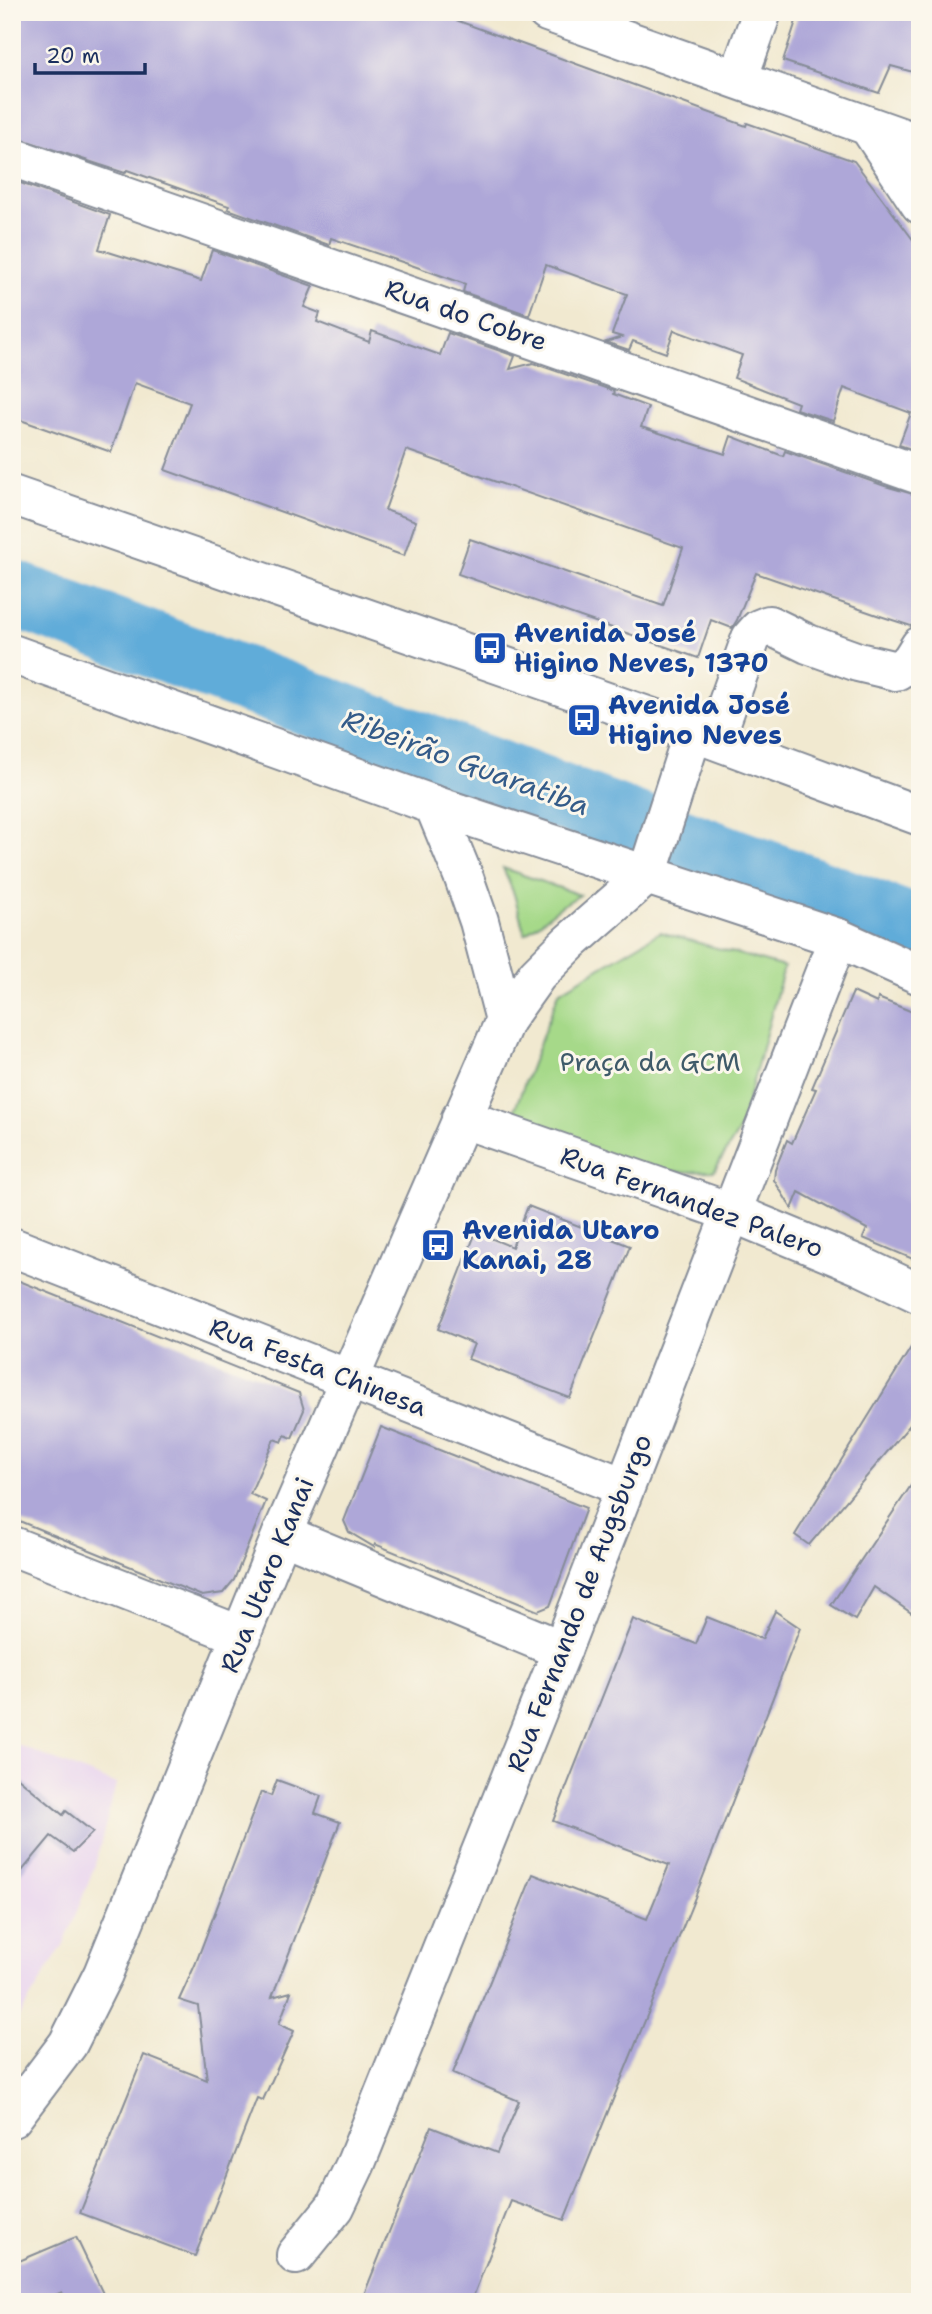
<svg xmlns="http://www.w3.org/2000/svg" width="932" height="2314" font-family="'Shantell Sans',sans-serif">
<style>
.built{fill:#e7d2ef}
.green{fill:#a6d989;stroke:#608474;stroke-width:2}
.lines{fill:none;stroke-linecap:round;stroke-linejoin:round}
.river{stroke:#60acd9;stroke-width:66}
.building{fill:#aea7d8}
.minor-casing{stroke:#868c97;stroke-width:42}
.minor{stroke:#fff;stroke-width:38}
.labels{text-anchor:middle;stroke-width:6;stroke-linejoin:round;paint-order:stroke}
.street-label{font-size:26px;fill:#1b2f5e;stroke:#fbf7ec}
.transit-label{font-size:26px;font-weight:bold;fill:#164399;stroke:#fbf7ec;text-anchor:start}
.park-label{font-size:26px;fill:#3e5a69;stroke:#fbf7ec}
.water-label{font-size:28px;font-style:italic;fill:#335b89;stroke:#fbf7ec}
</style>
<rect width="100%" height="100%" fill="#fbf7ec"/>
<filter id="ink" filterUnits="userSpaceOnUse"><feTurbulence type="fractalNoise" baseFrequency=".0143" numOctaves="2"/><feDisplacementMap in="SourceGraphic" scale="14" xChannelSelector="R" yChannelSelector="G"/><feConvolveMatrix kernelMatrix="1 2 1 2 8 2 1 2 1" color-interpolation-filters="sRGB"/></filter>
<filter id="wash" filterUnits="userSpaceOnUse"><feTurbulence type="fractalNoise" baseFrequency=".00686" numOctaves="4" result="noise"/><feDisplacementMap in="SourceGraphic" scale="28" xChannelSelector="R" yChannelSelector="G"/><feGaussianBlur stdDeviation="1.57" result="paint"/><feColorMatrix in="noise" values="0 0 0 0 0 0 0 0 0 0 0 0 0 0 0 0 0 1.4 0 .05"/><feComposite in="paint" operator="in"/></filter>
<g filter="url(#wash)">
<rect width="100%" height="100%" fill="#f1e9d0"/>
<!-- built -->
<polygon class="built" points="12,1743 116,1784 95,1865 65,1942 12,2028"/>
<!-- green -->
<g class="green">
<polygon points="503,868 580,895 563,905 525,934 514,894"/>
<polygon points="660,932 784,967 740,1129 714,1171 681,1172 629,1167 513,1114 559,992"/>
</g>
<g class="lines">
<!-- river -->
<polyline class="river" points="12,593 920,930"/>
</g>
<g id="blocks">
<!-- building -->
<g class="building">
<polygon points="12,12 434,12 746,126 747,123 854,161 920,249 920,452 899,445 911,413 844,388 833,421 796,409 798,403 734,378 742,355 674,330 666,353 633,341 629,350 606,342 622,337 612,334 627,294 546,265 529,315 463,292 465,284 411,265 331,238 329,245 228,209 229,206 127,170 125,173 12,136"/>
<polygon points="799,12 920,12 920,74 891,66 879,93 783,61"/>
<polygon points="12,180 110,215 99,249 201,281 212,250 313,286 304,307 320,313 317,322 369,342 372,331 440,355 448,333 515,356 510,369 533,363 614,391 613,394 648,407 641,427 725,454 731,436 783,456 785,451 885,486 920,496 920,611 915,625 911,626 877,615 756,573 737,620 732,628 711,620 698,658 458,574 470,539 663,606 683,548 474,474 406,450 385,510 416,521 404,556 165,470 190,403 135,383 111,452 12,417"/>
<polygon points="853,992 877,1003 878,998 920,1015 920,1262 863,1238 867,1229 799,1192 792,1209 774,1180 775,1170 787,1140 792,1143 816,1089 812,1088"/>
<polygon points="528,1206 630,1246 570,1398 468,1359 474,1344 438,1329 476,1232 512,1247"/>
<polygon points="12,1278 299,1393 304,1410 292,1438 285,1435 282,1442 274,1439 250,1494 266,1501 234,1580 223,1593 202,1596 12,1518"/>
<polygon points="920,1333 920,1413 809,1545 795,1535"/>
<polygon points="381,1427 586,1508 550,1606 538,1611 375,1544 374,1547 349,1532 344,1521"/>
<polygon points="920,1472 920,1619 874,1587 855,1620 831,1605"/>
<polygon points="775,1611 800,1628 692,1905 564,2220 511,2201 471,2302 361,2302 431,2127 497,2153 519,2101 453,2073 533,1874 647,1919 669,1865 553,1821 633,1619 696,1644 707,1617 762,1639"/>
<polygon points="12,1773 63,1815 66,1811 93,1832 73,1852 51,1836 12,1883"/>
<polygon points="277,1780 321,1796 315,1813 340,1822 272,1997 291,1992 279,2024 294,2031 263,2100 257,2098 195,2256 80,2213 144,2055 207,2080 198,2006 179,2000 195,1965 261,1792 271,1796"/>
<polygon points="76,2237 107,2302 67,2302 62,2292 39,2302 12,2302 12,2264"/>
</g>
</g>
</g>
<g filter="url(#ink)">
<use href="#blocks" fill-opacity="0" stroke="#868c97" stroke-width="2"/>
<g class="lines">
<!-- minor casing -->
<g class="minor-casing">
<g id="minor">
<polyline points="547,12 920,144"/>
<polyline points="738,79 762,12"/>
<polyline points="869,127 920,204"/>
<polyline points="12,157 920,475"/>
<polyline points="12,495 693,732 920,816"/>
<polyline points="12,654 434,805 838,938 920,975"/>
<polyline points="715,739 751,638 759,629 769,625 808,644 858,662 896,671 910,662 920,646"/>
<polyline points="434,805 464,878 479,921 505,1020"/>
<polyline points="461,1118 733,1213 861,1266 920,1294"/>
<polyline points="12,1247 624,1487"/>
<polyline points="282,1534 562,1650"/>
<polyline points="12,1546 242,1636"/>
<polyline points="12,2118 68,2044 103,1974 282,1534 505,1020 537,975 569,943 647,875 693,732"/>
<polyline points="296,2255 335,2207 356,2163 562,1650 838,938"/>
</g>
</g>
<!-- minor -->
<use href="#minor" class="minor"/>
</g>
</g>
<!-- icons -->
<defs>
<g id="bus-square" transform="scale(1.75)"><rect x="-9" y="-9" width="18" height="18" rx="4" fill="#1a4fb4" stroke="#fbf7ec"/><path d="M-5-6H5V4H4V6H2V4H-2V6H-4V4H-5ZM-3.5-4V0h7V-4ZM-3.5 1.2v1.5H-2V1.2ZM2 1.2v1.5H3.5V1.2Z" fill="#fff"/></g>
</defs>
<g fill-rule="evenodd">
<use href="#bus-square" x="490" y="648"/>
<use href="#bus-square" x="584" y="720"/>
<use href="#bus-square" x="438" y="1245"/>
</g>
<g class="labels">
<!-- street labels -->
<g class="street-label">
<text transform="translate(466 315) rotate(19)" y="9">Rua do Cobre</text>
<text transform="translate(692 1202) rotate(20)" y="9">Rua Fernandez Palero</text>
<text transform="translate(318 1367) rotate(21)" y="9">Rua Festa Chinesa</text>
<text transform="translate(267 1575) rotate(-68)" y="9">Rua Utaro Kanai</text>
<text transform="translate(579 1603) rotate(-69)" y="9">Rua Fernando de Augsburgo</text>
</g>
<!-- transit labels -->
<g class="transit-label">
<text x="514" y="642">Avenida José<tspan x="514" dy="30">Higino Neves, 1370</tspan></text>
<text x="608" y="714">Avenida José<tspan x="608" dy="30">Higino Neves</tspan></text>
<text x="462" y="1239">Avenida Utaro<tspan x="462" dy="30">Kanai, 28</tspan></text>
</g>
<!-- park labels -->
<g class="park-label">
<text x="650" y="1071">Praça da GCM</text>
</g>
<!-- water labels -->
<g class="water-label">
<text transform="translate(466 762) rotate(20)" y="10">Ribeirão Guaratiba</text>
</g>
</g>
<!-- margin -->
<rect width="932" height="2314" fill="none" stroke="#fbf7ec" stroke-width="42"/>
<!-- scale -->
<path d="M35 63v10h110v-10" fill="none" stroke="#1b2f5e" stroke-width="3.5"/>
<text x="46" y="63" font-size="21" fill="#1b2f5e" stroke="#fbf7ec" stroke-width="5" paint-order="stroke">20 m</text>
</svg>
